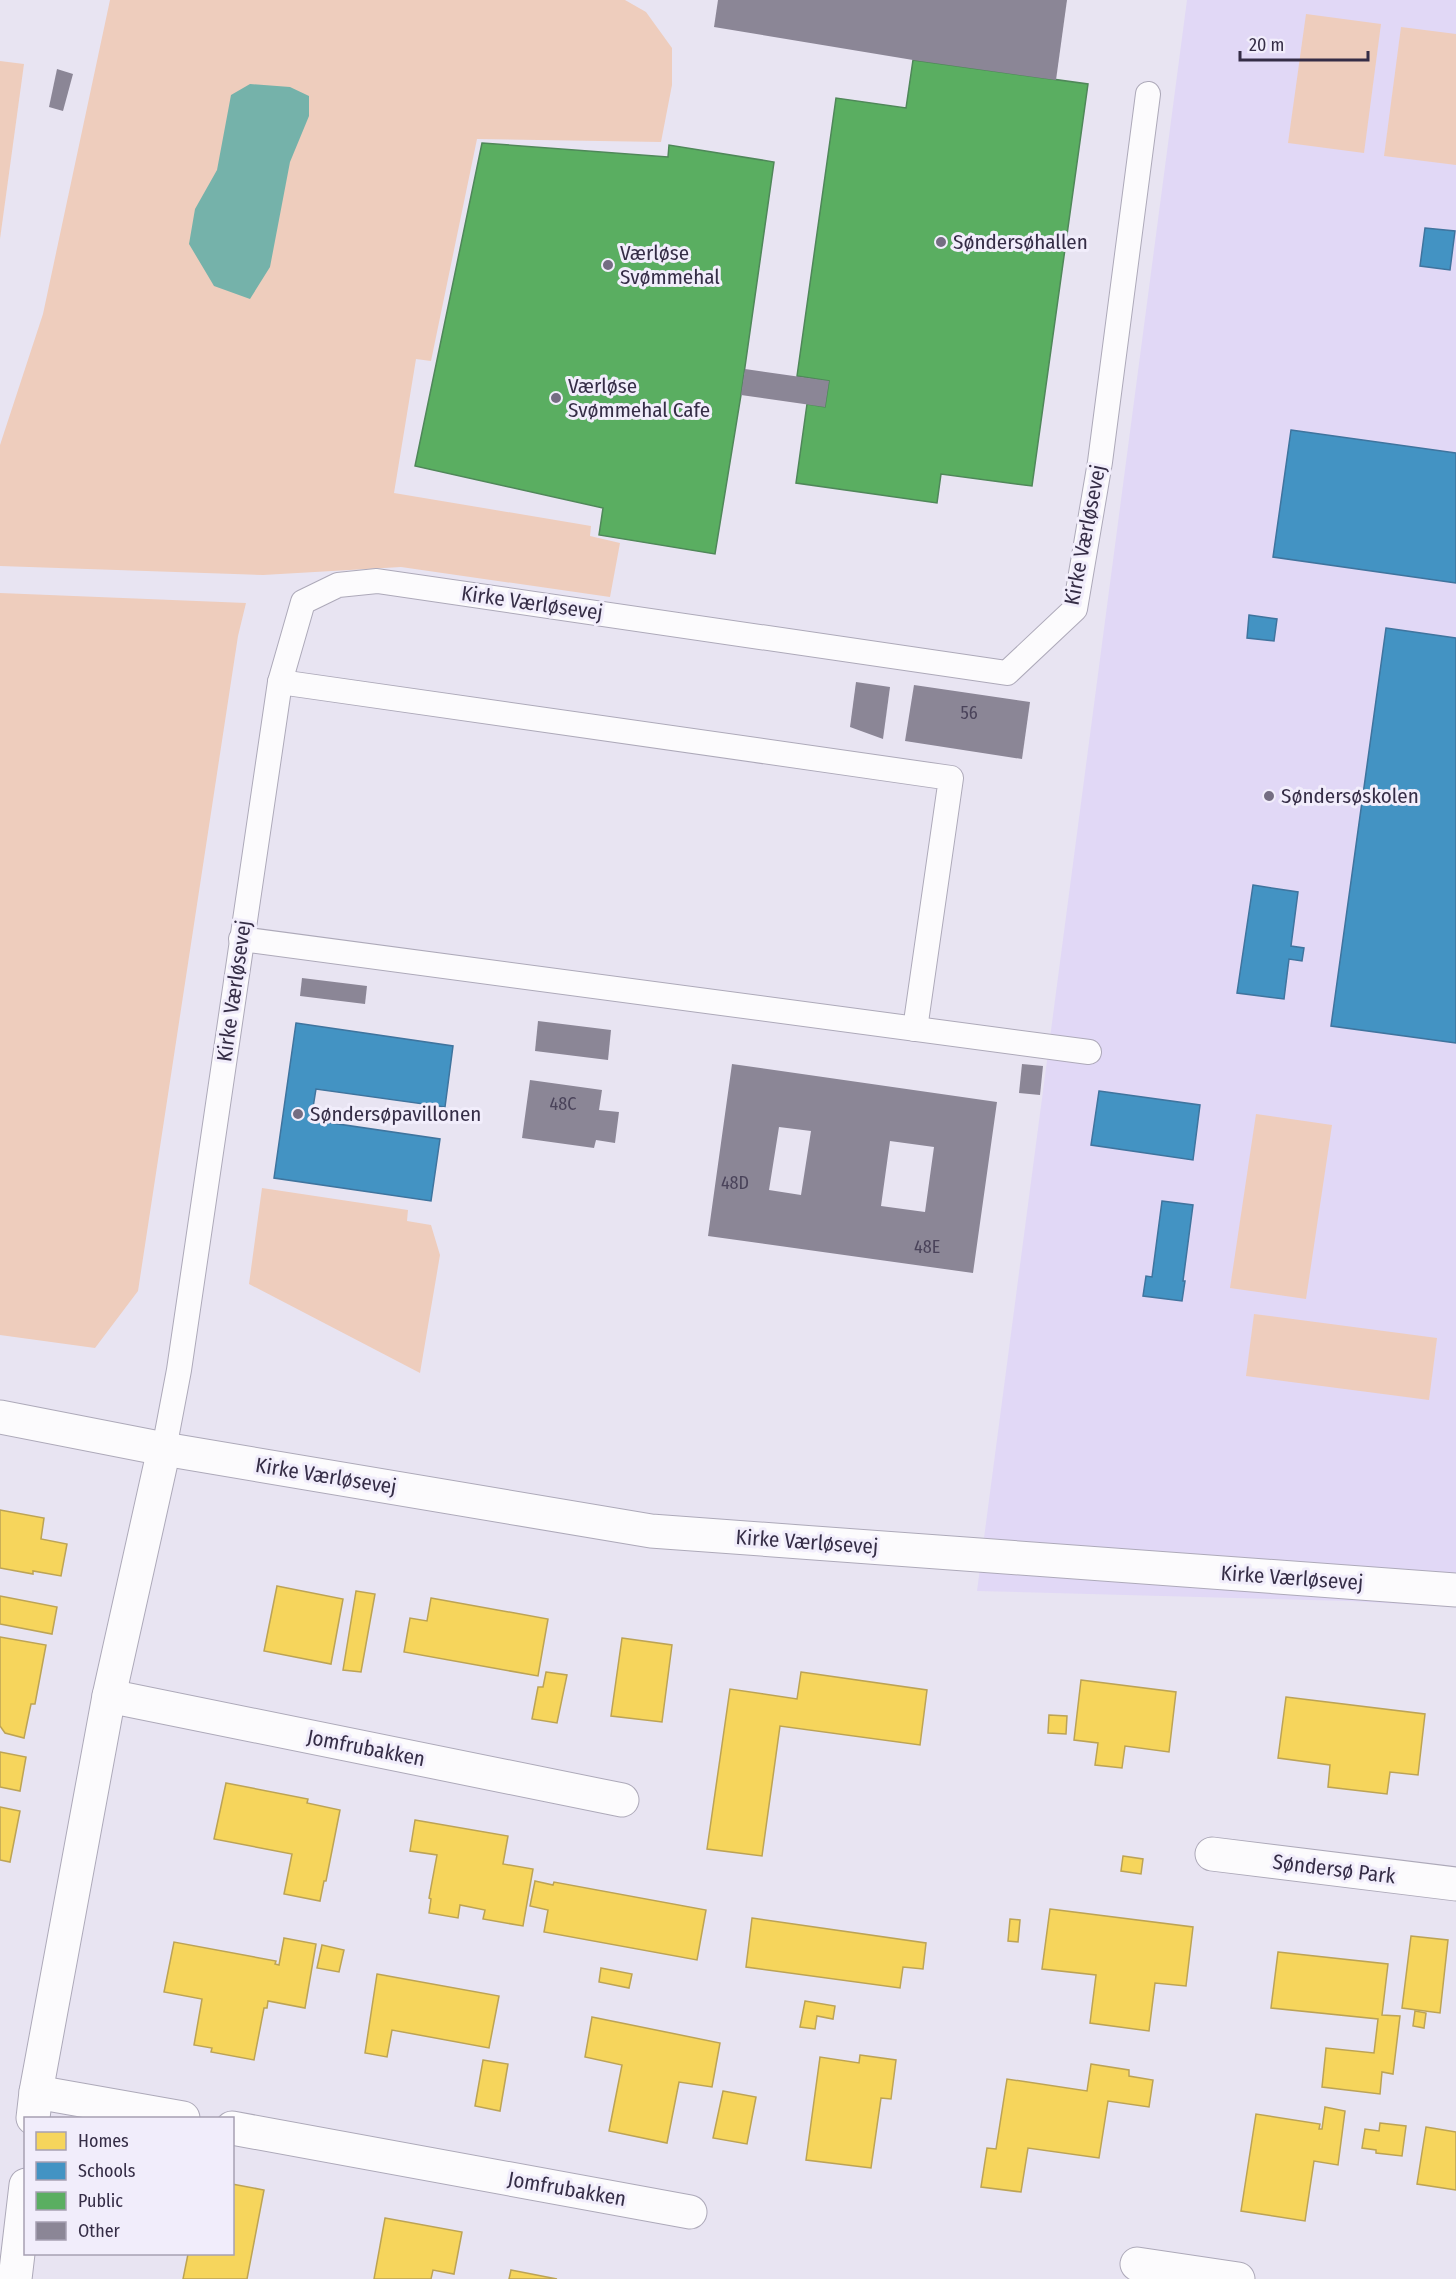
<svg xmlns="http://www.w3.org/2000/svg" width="1456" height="2279" font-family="'Fira Sans Condensed',sans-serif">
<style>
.built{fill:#e1d8f6}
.green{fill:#eecdbd}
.water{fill:#75b2aa}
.homes{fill:#f6d55c;stroke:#bca355;stroke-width:1.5}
.schools{fill:#4393c3;stroke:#3f749e;stroke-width:1.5}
.public{fill:#5aae61;stroke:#4f8759;stroke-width:1.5}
.building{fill:#8b8696;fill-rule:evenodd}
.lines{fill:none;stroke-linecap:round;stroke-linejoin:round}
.lane-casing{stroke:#ada9b9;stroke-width:26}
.street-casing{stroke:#ada9b9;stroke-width:35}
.secondary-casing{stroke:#ada9b9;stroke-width:35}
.lane{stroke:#fcfbfd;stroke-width:24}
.street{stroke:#fcfbfd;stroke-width:33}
.secondary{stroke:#fcfbfd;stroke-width:33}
.poi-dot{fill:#746d82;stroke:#f1edfb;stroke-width:2}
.labels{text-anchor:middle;stroke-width:6;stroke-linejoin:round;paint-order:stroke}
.number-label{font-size:18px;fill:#4a435a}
.poi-label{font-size:21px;fill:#352d46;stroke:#f1edfb;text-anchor:start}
.street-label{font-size:21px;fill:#352d46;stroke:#f1edfb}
</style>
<rect width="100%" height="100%" fill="#e8e4f2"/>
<!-- built -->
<polygon class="built" points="1187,0 1456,0 1456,1607 1349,1601 977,1591"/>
<!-- green -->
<g class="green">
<polygon points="110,0 625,0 646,12 672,48 672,85 661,142 477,139 431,361 416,359 394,493 591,526 590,536 620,543 610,597 401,567 263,575 0,566 0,445 43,314"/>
<polygon points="1306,14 1381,24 1364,153 1288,143"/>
<polygon points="1401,27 1456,34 1456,165 1384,156"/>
<polygon points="0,61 24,64 0,239"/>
<polygon points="0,593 246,603 238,636 138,1291 95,1348 0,1335"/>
<polygon points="1256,1114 1332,1125 1306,1299 1230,1288"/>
<polygon points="262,1188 408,1210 407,1221 431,1225 440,1255 420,1373 249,1284"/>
<polygon points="1254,1314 1437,1338 1429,1400 1246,1376"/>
</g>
<!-- water -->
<polygon class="water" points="250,84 290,87 309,96 309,116 290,162 270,267 250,299 214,286 189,244 195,209 217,170 231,95"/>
<!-- homes -->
<g class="homes">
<polygon points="0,1510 44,1518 41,1539 67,1544 61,1576 33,1571 33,1574 0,1568"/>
<polygon points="277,1586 343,1599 331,1664 264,1651"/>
<polygon points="356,1591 375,1594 361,1672 343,1670"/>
<polygon points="0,1596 57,1607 52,1634 0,1624"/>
<polygon points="431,1598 548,1619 538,1676 404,1652 410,1618 427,1621"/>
<polygon points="0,1637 46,1645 35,1704 31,1704 24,1738 5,1733 0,1726"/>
<polygon points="622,1638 672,1645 662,1722 611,1716"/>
<polygon points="546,1672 567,1675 557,1723 532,1719 538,1687 543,1687"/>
<polygon points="801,1672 927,1690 920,1745 780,1726 762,1856 707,1849 730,1689 797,1699"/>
<polygon points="1081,1680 1176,1692 1169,1752 1125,1746 1122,1768 1095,1765 1098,1743 1074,1740"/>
<polygon points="1286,1697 1425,1714 1418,1775 1390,1772 1387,1794 1328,1787 1330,1765 1278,1758"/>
<polygon points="1049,1715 1067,1716 1066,1734 1048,1733"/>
<polygon points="0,1752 26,1757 20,1791 0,1787"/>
<polygon points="226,1783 308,1799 307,1803 340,1810 326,1881 324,1881 320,1901 284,1894 292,1854 214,1839"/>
<polygon points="0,1807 20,1811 10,1862 0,1860"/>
<polygon points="415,1820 508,1836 503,1864 533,1869 523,1926 483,1919 485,1910 460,1905 458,1918 429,1913 431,1899 429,1898 437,1855 410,1851"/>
<polygon points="1123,1856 1143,1859 1141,1874 1121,1871"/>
<polygon points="535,1881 553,1885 554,1882 706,1910 697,1960 544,1932 548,1910 530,1906"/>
<polygon points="1050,1909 1193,1927 1186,1986 1155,1983 1149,2031 1090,2023 1096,1975 1042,1969"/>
<polygon points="752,1918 926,1943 923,1969 903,1967 900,1988 746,1967"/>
<polygon points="1010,1919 1020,1920 1018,1942 1008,1941"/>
<polygon points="1411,1936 1448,1940 1440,2013 1402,2008"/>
<polygon points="284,1938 316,1944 305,2008 268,2001 267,2008 264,2008 254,2060 211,2052 212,2048 194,2045 202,1999 164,1992 174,1942 276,1961 275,1964 279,1965"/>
<polygon points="322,1945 344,1950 339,1972 317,1968"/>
<polygon points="1278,1952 1388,1964 1382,2015 1400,2016 1393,2074 1382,2072 1380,2094 1322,2087 1326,2048 1374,2053 1378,2019 1271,2008"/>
<polygon points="601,1968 632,1974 629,1988 599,1982"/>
<polygon points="377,1974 499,1996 489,2048 392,2030 387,2057 365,2053"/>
<polygon points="805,2001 835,2006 833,2019 817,2016 815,2029 800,2027"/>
<polygon points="1415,2011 1426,2013 1424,2028 1413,2026"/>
<polygon points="592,2017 720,2043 712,2087 679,2082 667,2143 609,2131 622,2065 585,2057"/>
<polygon points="860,2055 896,2060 891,2099 881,2098 871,2168 806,2160 820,2057 859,2063"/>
<polygon points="483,2060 508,2064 500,2111 475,2106"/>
<polygon points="1091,2064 1129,2070 1129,2076 1153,2080 1149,2107 1108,2101 1099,2158 1028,2148 1021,2192 981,2187 987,2148 996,2149 1007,2079 1087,2091"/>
<polygon points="723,2091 756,2097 747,2144 713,2138"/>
<polygon points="1325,2107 1345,2111 1338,2165 1314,2161 1305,2221 1241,2211 1256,2114 1320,2124 1319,2129 1322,2129"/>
<polygon points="1380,2123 1406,2126 1402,2156 1376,2153 1376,2150 1362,2148 1365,2129 1379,2131"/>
<polygon points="1426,2127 1456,2132 1456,2190 1417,2184"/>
<polygon points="232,2184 264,2190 247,2279 183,2279 188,2254 232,2254"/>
<polygon points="385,2218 462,2232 454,2274 433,2270 431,2279 374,2279"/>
<polygon points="511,2270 557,2279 509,2279"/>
</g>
<!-- schools -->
<g class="schools">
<polygon points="1425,228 1455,231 1450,270 1420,266"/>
<polygon points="1291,430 1456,453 1456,583 1273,557"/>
<polygon points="1249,615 1277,619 1274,641 1247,638"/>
<polygon points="1386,628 1456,638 1456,1043 1331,1026"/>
<polygon points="1253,885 1298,892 1291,946 1304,948 1302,961 1289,959 1284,999 1237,993"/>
<polygon points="296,1023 453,1046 445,1107 316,1089 311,1120 440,1139 431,1201 274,1178"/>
<polygon points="1099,1091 1200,1105 1193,1160 1091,1145"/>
<polygon points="1162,1201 1193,1205 1183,1281 1185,1281 1182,1301 1143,1296 1146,1276 1152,1277"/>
</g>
<!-- public -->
<g class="public">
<polygon points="913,60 1088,84 1032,486 941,474 937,503 796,483 807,404 825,407 829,381 797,376 836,98 906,108"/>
<polygon points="482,143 668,157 669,145 774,162 741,395 715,554 599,535 603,508 415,466"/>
</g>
<!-- building -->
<g class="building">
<polygon points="718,0 1067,0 1056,80 913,60 714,27"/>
<polygon points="57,69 73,74 63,111 49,107"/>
<polygon points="745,369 829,381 825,407 741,395"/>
<polygon points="856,682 890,687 883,739 850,727"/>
<polygon points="914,685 1030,702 1022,759 905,741"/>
<polygon points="302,978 367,986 365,1004 300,996"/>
<polygon points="538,1021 611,1030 608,1060 535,1051"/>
<path d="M 732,1064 L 997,1102 L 973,1273 L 708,1236 ZM 779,1127 L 811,1131 L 801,1195 L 769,1190 ZM 890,1141 L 934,1147 L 925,1212 L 881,1206 Z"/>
<polygon points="1022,1064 1043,1066 1040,1095 1019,1093"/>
<polygon points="530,1080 602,1090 599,1110 619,1112 615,1143 596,1140 594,1148 522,1138"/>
</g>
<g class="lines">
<!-- lane casing -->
<g class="lane-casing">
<g id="lane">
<polyline points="280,682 951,778 915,1029"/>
<polyline points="241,939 1089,1052"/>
<polyline points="164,1449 179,1370 280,682 303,602 338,585 377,581 1007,673 1075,609 1100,462 1148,94"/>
</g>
</g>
<!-- street casing -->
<g class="street-casing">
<g id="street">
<polyline points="109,1696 622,1800"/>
<polyline points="1212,1854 1456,1884"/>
<polyline points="36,2092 183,2118"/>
<polyline points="33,2118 36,2092 109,1696 164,1449"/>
<polyline points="232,2128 690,2212"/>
<polyline points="1137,2264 1238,2279"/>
<polyline points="15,2279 26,2185"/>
</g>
</g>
<!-- secondary casing -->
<g class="secondary-casing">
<polyline id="secondary" points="0,1417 164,1449 651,1531 1456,1590"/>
</g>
<!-- lane -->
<use href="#lane" class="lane"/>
<!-- street -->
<use href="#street" class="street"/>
<!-- secondary -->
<use href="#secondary" class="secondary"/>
</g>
<!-- markers -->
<g class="poi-dot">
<circle cx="941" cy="242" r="6"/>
<circle cx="608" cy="265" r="6"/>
<circle cx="556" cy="398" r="6"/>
<circle cx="1269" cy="796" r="6"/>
<circle cx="298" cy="1114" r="6"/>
</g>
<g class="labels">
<!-- number labels -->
<g class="number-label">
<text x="969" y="719">56</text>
<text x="563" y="1110">48C</text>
<text x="735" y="1189">48D</text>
<text x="927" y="1253">48E</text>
</g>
<!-- poi labels -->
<g class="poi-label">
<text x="953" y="249">Søndersøhallen</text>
<text x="620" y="260">Værløse<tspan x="620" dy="24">Svømmehal</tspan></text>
<text x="568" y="393">Værløse<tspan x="568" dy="24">Svømmehal Cafe</tspan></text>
<text x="1281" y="803">Søndersøskolen</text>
<text x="310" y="1121">Søndersøpavillonen</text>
</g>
<!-- street labels -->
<g class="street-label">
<text transform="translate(1085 535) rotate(-79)" y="7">Kirke Værløsevej</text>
<text transform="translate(532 603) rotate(8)" y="7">Kirke Værløsevej</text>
<text transform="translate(234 991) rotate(-82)" y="7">Kirke Værløsevej</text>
<text transform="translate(326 1476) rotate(9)" y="7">Kirke Værløsevej</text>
<text transform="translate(807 1542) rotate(4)" y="7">Kirke Værløsevej</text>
<text transform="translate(1292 1578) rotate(4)" y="7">Kirke Værløsevej</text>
<text transform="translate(366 1748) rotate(11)" y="7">Jomfrubakken</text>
<text transform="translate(1334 1869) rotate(7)" y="7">Søndersø Park</text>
<text transform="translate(567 2189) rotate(10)" y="7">Jomfrubakken</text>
</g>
</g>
<!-- legend -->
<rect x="24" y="2117" width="210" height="138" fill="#f1edfb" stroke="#a6a0b3" stroke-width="1.5"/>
<rect x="36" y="2132" width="30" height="18" fill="#f6d55c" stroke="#a6a0b3" stroke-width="1.5"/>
<text x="78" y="2147" font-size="18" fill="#352d46">Homes</text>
<rect x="36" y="2162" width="30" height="18" fill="#4393c3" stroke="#a6a0b3" stroke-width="1.5"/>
<text x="78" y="2177" font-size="18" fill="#352d46">Schools</text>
<rect x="36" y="2192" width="30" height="18" fill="#5aae61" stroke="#a6a0b3" stroke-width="1.5"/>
<text x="78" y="2207" font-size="18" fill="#352d46">Public</text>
<rect x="36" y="2222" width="30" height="18" fill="#8b8696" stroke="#a6a0b3" stroke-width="1.5"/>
<text x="78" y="2237" font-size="18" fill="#352d46">Other</text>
<!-- scale -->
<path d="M1240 51v9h128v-9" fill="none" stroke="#352d46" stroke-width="3"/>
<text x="1249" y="51" font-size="18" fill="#352d46" stroke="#f1edfb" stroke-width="4.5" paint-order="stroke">20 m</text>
</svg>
